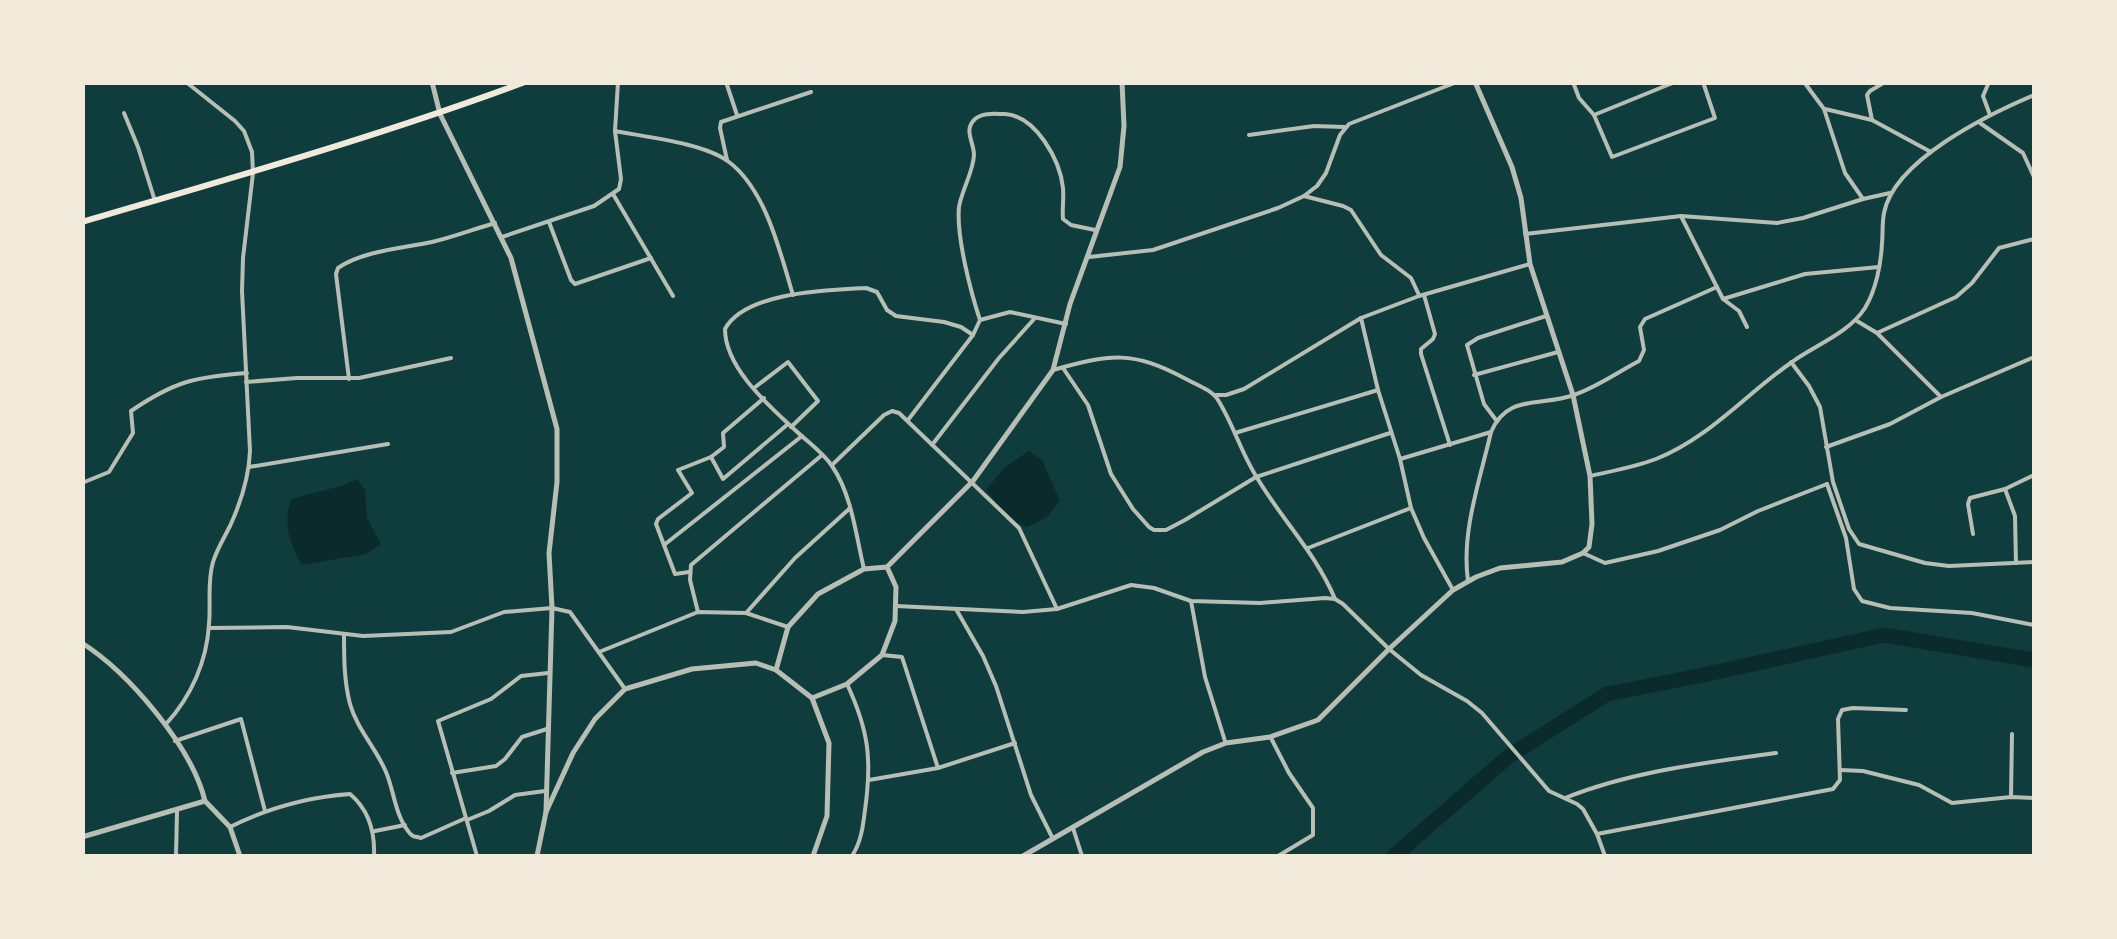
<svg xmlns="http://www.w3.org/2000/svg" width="2117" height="939" font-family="Lora,serif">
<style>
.water{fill:#0a2a2b}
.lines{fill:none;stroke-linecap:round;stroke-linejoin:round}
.river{stroke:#0a2a2b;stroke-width:15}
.minor{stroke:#b8beb3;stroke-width:4}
.tertiary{stroke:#b8beb3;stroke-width:5}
.primary{stroke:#f1e9da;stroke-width:6}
</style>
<rect width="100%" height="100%" fill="#0f3d3e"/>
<!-- water -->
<g class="water">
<polygon points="1029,451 1042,460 1060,501 1047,517 1027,527 1011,520 986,490 1005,467"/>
<path d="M 357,479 L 365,490 L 367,518 L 381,544 L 366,554 L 302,565 C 289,542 283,525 291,499 L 341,486 Z"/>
</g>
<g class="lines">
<!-- river -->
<polyline class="river" points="1394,856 1509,756 1607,694 1703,675 1884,635 2034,660"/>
<!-- minor -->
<g class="minor">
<polyline points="726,82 737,115"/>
<polyline points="1573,82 1579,98 1594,115 1612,157 1715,118 1703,82"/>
<polyline points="1804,82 1824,109 1845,173 1863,199"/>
<polyline points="1989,82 1983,96 1990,115"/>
<polyline points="1825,109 1872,120 1931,152"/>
<polyline points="124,113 138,147 155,201"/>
<polyline points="1594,115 1675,82"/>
<polyline points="1872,120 1867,95 1870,91 1885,82"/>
<polyline points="1980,123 2023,153 2034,177"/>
<path d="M 615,131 C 646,137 704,143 729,162 C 766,190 780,252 793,295"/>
<polyline points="1249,135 1314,126 1345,127"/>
<polyline points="727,160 720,128 721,122 811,92"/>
<polyline points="613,194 673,296"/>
<polyline points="1304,196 1343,206 1351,210 1381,255 1411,278 1419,295"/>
<polyline points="1681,216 1723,299 1739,311 1747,327"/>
<polyline points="549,222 571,280 575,284 651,258"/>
<polyline points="1525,234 1681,216 1777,223 1803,218 1863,199 1890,193"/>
<polyline points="502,237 594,206 619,189 621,179 615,131 618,82"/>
<polyline points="1089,257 1153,250 1278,208 1304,196 1317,186 1326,173 1340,135 1349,124 1457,82"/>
<polyline points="1424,295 1435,334 1433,339 1421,349 1421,354 1450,445"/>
<polyline points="1723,299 1805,274 1879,267"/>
<polyline points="1361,318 1378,390 1400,459 1411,508 1424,538 1453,590"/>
<polyline points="980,320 1010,312 1066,324"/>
<polyline points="1857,321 1877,333 1941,397 2034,357"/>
<polyline points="1877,333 1956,297 1972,283 1999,248 2034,239"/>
<polyline points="1791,362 1809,386 1820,407 1833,482 1849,529 1859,544 1925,563 1949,566 2034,562"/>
<polyline points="1063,368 1088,405 1111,474 1133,509 1149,527 1154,530 1166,530 1185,520 1256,477 1390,433"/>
<path d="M 1053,370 C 1111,354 1132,350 1186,379 C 1197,385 1212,390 1218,400 C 1233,424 1241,452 1256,476 C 1281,519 1316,553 1335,599"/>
<polyline points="1474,375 1558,352"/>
<path d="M 349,379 L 336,274 L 338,268 C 362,251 404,248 432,242 C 453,237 474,229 495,223"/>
<polyline points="246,382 297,378 359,378 451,358"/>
<polyline points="754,388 788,362 818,401 791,427"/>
<polyline points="1215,395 1226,395 1244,389 1361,318 1419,296 1530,264"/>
<polyline points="764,398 723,433 724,447 711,457 723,479 788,424"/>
<path d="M 908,420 L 973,335 L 980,320 C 971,293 956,236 959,207 C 962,189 973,173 974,155 C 974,142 963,130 975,119 C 983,112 996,114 1005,114 C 1036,116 1060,160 1063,188 C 1064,199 1062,209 1063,219 L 1071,225 L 1095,230"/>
<polyline points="1496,420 1484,404 1467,345 1478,338 1546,316"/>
<polyline points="1235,433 1378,390"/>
<polyline points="932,445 999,358 1035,318"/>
<polyline points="1826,447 1890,424 1941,397"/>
<polyline points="1400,459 1491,432"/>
<polyline points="832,465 884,415 892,411 899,413 1019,528 1057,609"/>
<polyline points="249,467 388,444"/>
<path d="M 1590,476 C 1612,471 1635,467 1656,459 C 1709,438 1746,394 1792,362 C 1815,345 1848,334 1865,308 C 1876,290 1881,264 1882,243 C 1883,233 1882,223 1884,213 C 1894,160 1989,114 2034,95"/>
<path d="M 82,483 L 109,472 L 133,433 L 131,411 C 175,381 195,377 247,373"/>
<polyline points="1827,484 1846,538 1854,589 1862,601 1890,608 1972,613 2034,625"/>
<polyline points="2005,489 2015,516 2016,563"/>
<polyline points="1973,534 1968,504 1970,498 2005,489 2034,475"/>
<polyline points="664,545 802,436"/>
<polyline points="1308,548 1411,508"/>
<polyline points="1583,553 1605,563 1658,551 1720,530 1758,511 1827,484"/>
<path d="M 864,569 C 856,536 852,495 832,466 C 822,451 806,441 793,428 C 767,404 725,367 725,329 C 745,292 828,290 866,288 L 877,292 L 887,310 L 896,316 L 944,322 L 961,327 L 973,335"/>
<polyline points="689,572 675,574 656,524 658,519 692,493 678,470 711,457"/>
<path d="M 1468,581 C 1461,532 1480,480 1491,432 C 1508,393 1541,407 1574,395 C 1597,387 1618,372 1639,361 L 1644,350 L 1640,327 L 1645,319 L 1717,287"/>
<polyline points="1191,601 1205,677 1225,741"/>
<polyline points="896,606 1023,612 1057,609 1131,585 1154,588 1191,601 1260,603 1325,598 1335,599 1343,604 1389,649 1421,675 1467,701 1482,713 1549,791 1577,804 1583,809 1597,834 1605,856"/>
<polyline points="956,609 983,656 996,686 1031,795 1053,839"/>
<polyline points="698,612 690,580 691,565 822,455"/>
<polyline points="747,612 795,558 849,509"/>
<polyline points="209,628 287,627 363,636 451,632 504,612 552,608 570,612 625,689"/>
<path d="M 344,634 C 344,657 344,681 350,704 C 357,729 376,748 386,772 C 394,791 395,814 408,831 C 412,837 414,836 421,838 L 466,818"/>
<polyline points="599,652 698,612 746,613 788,627"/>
<polyline points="882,655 902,657 938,768 1015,743"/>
<path d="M 847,684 C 869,731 872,760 865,810 C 863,827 861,842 852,856"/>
<path d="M 166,724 C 191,697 207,661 209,624 C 211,604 207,582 213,562 C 217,549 224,538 230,526 C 241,502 249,478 250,451 L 242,291 L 243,258 L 253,173 L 252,152 L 244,131 L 235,121 L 186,82"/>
<polyline points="1271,738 1289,773 1313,808 1313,835 1278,856"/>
<polyline points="175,741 241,719 265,811"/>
<polyline points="1841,770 1863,771 1919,785 1952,803 2011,797 2034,798"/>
<polyline points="452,773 496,766 505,759 522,737 547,729"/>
<polyline points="869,780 938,768"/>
<polyline points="2011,797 2012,734"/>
<path d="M 1565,798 C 1632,771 1705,763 1776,753"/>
<polyline points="467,820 489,811 515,795 545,791"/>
<path d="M 230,827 C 268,808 308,797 350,794 C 369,810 375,833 374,856"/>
<polyline points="1073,828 1082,856"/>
<polyline points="375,831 405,825"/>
<polyline points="1597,834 1833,789 1840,780 1838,719 1842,710 1853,708 1906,710"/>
<polyline points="176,856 177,811"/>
<polyline points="477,856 438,721 491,699 521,676 548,673"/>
</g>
<!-- tertiary -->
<g class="tertiary">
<polyline points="432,82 440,114 511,258 557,429 557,482 549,553 552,608 546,812"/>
<path d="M 82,643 C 129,673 192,747 205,801"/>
<polyline points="776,670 788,627 818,594 864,569 887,567 973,481 1053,370 1070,304 1120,167 1124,126 1122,82"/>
<polyline points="812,698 847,684 882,655 895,621 896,587 887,567"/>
<polyline points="82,837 205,801 230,827 240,856"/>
<polyline points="537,856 546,812 573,753 595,719 625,689 692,669 756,663 776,670 812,698 829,743 827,816 813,856"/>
<polyline points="1023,856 1203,752 1226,743 1270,737 1318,720 1389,649 1453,590 1476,577 1500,568 1562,562 1583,553 1589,547 1592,524 1590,476 1573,395 1530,264 1521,198 1512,167 1475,82"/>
</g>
<!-- primary -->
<path class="primary" d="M 82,222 C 231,178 380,136 525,82"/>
</g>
<!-- border -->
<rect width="2117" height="939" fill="none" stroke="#f1e9da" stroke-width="170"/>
</svg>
